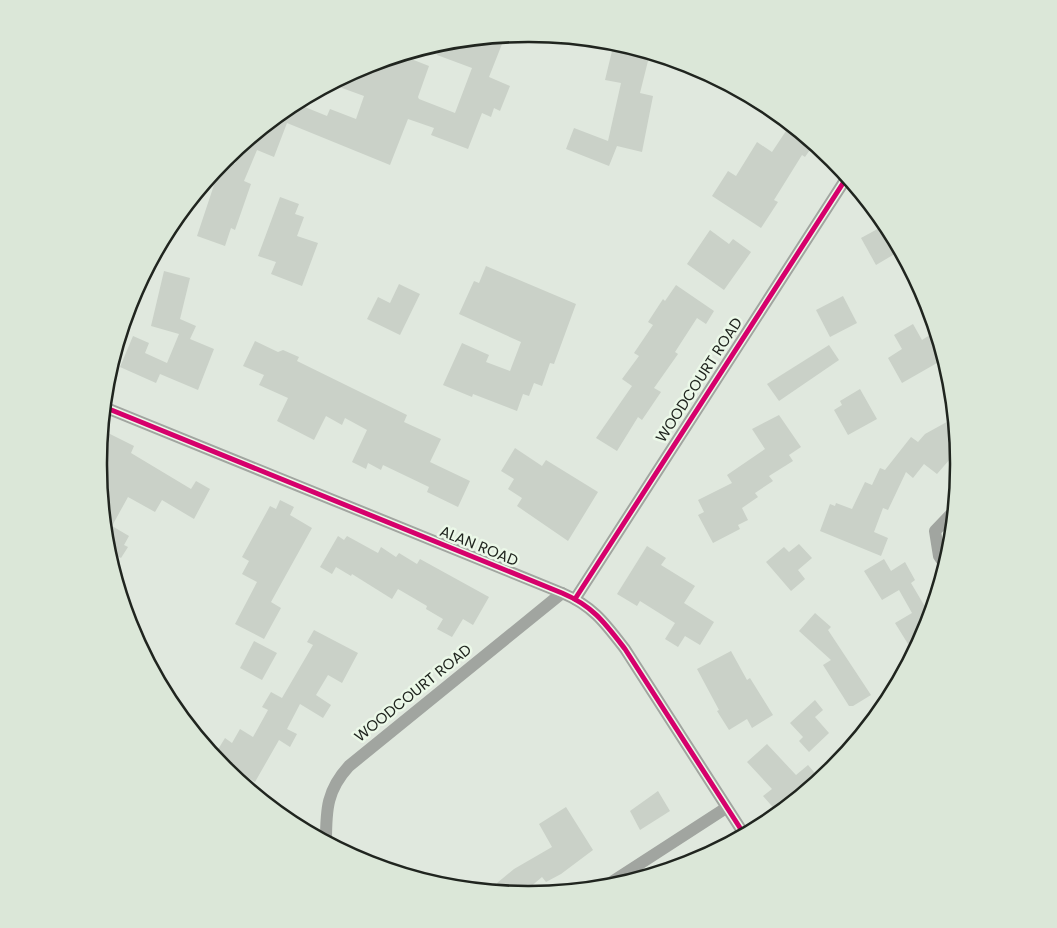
<svg xmlns="http://www.w3.org/2000/svg" width="1057" height="928" font-family="Poppins,sans-serif">
<style>
.building{fill:#cad1c8}
.lines{fill:none;stroke-linecap:round;stroke-linejoin:round}
.street{stroke:#a1a5a0;stroke-width:12}
.cycleway-casing{stroke:#ebf8e8;stroke-width:8}
.cycleway{stroke:#d6006c;stroke-width:5}
.labels{text-anchor:middle;stroke-width:5;stroke-linejoin:round;paint-order:stroke}
.street-label{font-size:15px;fill:#20251f;stroke:#ebf8e8}
.rim{fill:none;stroke:#20251f;stroke-width:2.5}
</style>
<rect width="100%" height="100%" fill="#e0e8de"/>
<!-- building -->
<g class="building">
<polygon points="486,38 502,44 489,77 510,86 500,111 494,108 491,117 482,113 468,149 431,135 434,128 408,119 390,165 287,123 274,157 257,150 244,181 251,184 235,230 231,228 225,246 197,236 221,164 224,160 235,164 243,145 290,106 295,103 327,116 330,109 356,119 364,96 331,84 364,66 401,55 429,66 418,97 419,99 455,113 472,68 437,55 442,43"/>
<polygon points="616,43 650,53 640,93 653,96 642,152 617,146 609,166 566,149 574,128 608,141 621,83 605,80 612,51"/>
<polygon points="790,125 814,144 805,157 802,155 774,200 778,202 761,228 712,196 728,171 736,176 757,142 772,152"/>
<polygon points="280,197 299,204 295,214 304,217 297,236 318,243 302,286 271,274 276,262 258,256"/>
<polygon points="883,226 898,252 876,265 861,238"/>
<polygon points="710,230 729,244 733,239 751,252 724,290 687,264"/>
<polygon points="486,266 576,304 554,364 550,363 542,386 534,383 529,396 523,394 517,411 473,394 472,397 443,385 462,343 489,355 486,362 510,371 521,342 459,314 474,281 479,283"/>
<polygon points="164,271 190,278 180,319 196,326 190,339 214,349 198,390 160,374 156,383 120,367 133,336 149,343 145,353 167,363 179,334 151,326"/>
<polygon points="399,284 420,294 400,335 367,319 378,297 390,303"/>
<polygon points="676,285 714,311 706,324 697,318 675,352 678,354 654,388 661,392 642,420 638,417 617,451 596,438 632,386 622,379 639,356 634,353 653,325 648,322 663,299 665,301"/>
<polygon points="843,296 857,323 830,337 816,310"/>
<polygon points="913,324 922,340 936,331 944,359 902,383 888,358 902,349 894,335"/>
<polygon points="255,341 278,352 283,350 299,357 297,361 407,415 404,422 441,439 430,462 470,481 458,507 427,492 429,487 383,465 381,470 368,463 366,469 352,462 367,430 345,418 342,425 326,416 314,440 277,421 288,398 259,385 264,375 243,366"/>
<polygon points="829,345 839,360 779,401 767,384"/>
<polygon points="860,389 877,419 848,435 834,410 842,405 840,401"/>
<polygon points="779,415 801,447 789,455 793,461 769,476 773,481 755,493 758,497 742,508 748,520 738,525 740,529 713,543 698,515 704,512 698,500 732,483 727,475 765,449 752,429"/>
<polygon points="954,418 957,451 937,474 924,464 913,478 906,472 888,510 883,508 874,532 888,538 881,556 820,531 830,504 835,506 836,503 852,509 865,482 872,485 880,468 885,470 911,437 918,442 925,434"/>
<polygon points="102,430 134,446 131,453 191,489 196,481 210,489 194,519 162,500 155,512 128,497 112,526 129,536 124,545 128,547 121,558 107,550 106,548 98,464"/>
<polygon points="515,448 542,466 546,460 598,492 568,541 517,506 522,498 508,489 514,479 501,471"/>
<polygon points="280,500 294,507 290,515 312,528 271,602 281,608 264,639 235,624 257,582 242,574 249,561 242,557 270,506 276,509"/>
<polygon points="338,536 344,540 347,536 378,553 381,547 396,557 399,553 417,564 420,559 489,597 473,625 463,619 452,637 437,629 443,619 426,609 427,606 398,589 392,599 352,574 351,576 336,567 332,574 320,567"/>
<polygon points="799,544 812,558 798,570 805,579 791,591 766,562 784,547 789,552"/>
<polygon points="647,546 666,558 661,565 695,586 684,603 714,622 700,645 685,636 678,647 665,639 675,623 640,601 637,606 617,594"/>
<polygon points="884,559 891,571 905,562 915,580 911,583 924,605 935,598 922,636 908,644 895,623 912,613 899,590 882,600 864,571"/>
<polygon points="815,613 831,627 828,630 871,695 853,706 849,706 823,665 831,660 799,631"/>
<polygon points="314,630 358,653 342,683 328,675 316,695 331,705 323,718 300,704 287,729 297,734 290,747 279,740 255,782 214,756 225,738 232,743 240,729 253,737 268,710 262,707 271,692 282,698 313,645 307,642"/>
<polygon points="254,641 277,653 262,680 240,668"/>
<polygon points="731,651 747,680 750,678 773,715 752,728 747,719 729,730 717,711 719,710 697,669"/>
<polygon points="815,700 823,710 815,717 829,733 809,752 799,741 803,737 790,723"/>
<polygon points="767,744 796,775 808,765 820,779 778,813 763,796 772,789 747,762"/>
<polygon points="658,791 670,811 640,830 630,811"/>
<polygon points="566,807 593,850 561,874 546,882 542,877 522,894 503,892 497,883 514,869 552,847 539,824"/>
</g>
<g class="lines">
<!-- street -->
<g class="street">
<path d="M 104,407 L 562,593 C 593,606 605,623 625,649 L 744,834"/>
<polyline points="945,565 939,556 935,531 954,511"/>
<polyline points="575,599 847,177"/>
<path d="M 326,841 C 326,809 327,790 349,766 L 562,593"/>
<polyline points="604,887 726,808"/>
</g>
<!-- cycleway casing -->
<g class="cycleway-casing">
<g id="cycleway">
<path d="M 104,407 L 562,593 C 593,606 605,623 625,649 L 744,834"/>
<polyline points="575,599 847,177"/>
</g>
</g>
<!-- cycleway -->
<use href="#cycleway" class="cycleway"/>
</g>
<g class="labels">
<!-- street labels -->
<g class="street-label">
<text transform="translate(699 380) rotate(-57)" y="5">WOODCOURT ROAD</text>
<text transform="translate(479 546) rotate(22)" y="5">ALAN ROAD</text>
<text transform="translate(413 693) rotate(-39)" y="5">WOODCOURT ROAD</text>
</g>
</g>
<!-- crop -->
<path d="M0 0H1057V928H0ZM528 42H529A421 421 0 0 1 950 463V465A421 421 0 0 1 529 886H528A421 421 0 0 1 107 465V463A421 421 0 0 1 528 42Z" fill="#dbe7d8" fill-rule="evenodd"/>
<path class="rim" d="M528 42H529A421 421 0 0 1 950 463V465A421 421 0 0 1 529 886H528A421 421 0 0 1 107 465V463A421 421 0 0 1 528 42Z"/>
</svg>
